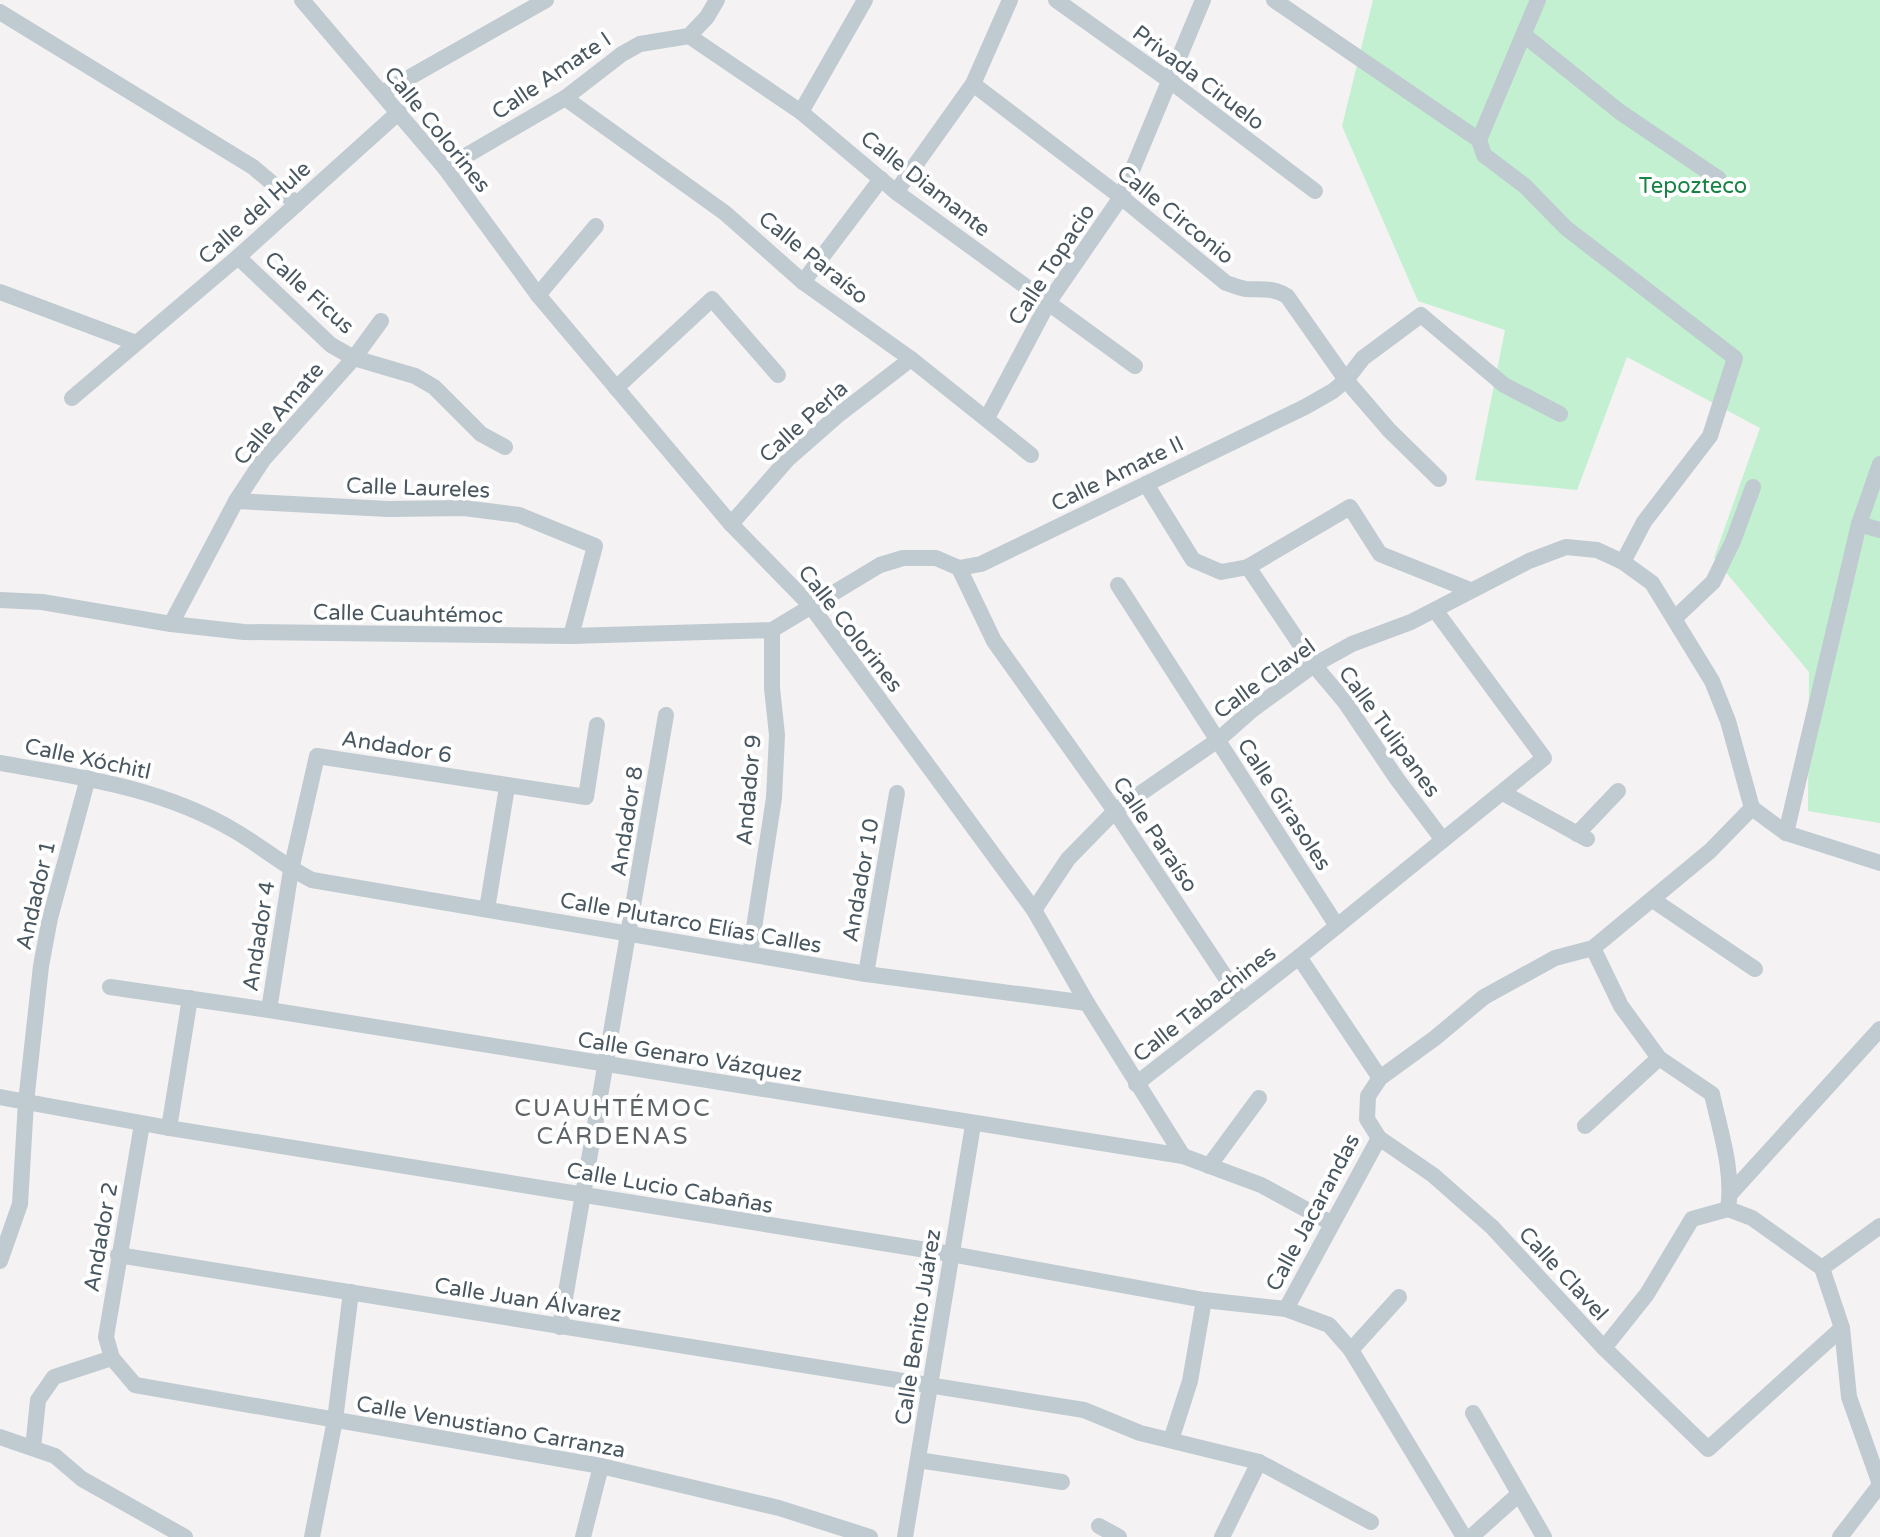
<svg xmlns="http://www.w3.org/2000/svg" width="1880" height="1537" font-family="'Varela Round',sans-serif">
<style>
.green{fill:#c2f0d0}
.lines{fill:none;stroke-linecap:round;stroke-linejoin:round}
.minor{stroke:#c0cad1;stroke-width:16}
.labels{text-anchor:middle;stroke-width:8;stroke-linejoin:round;paint-order:stroke}
.street-label{font-size:22px;fill:#495760;stroke:#fff}
.park-label{font-size:22px;fill:#178344;stroke:#fff}
.neighbourhood-label{font-size:24px;letter-spacing:2px;fill:#5e6367;stroke:#fff}
</style>
<rect width="100%" height="100%" fill="#f4f2f2"/>
<!-- green -->
<polygon class="green" points="1373,0 1880,0 1880,823 1808,811 1809,672 1714,558 1760,428 1627,357 1577,490 1475,480 1505,330 1418,301 1342,126"/>
<g class="lines">
<!-- minor -->
<g class="minor">
<polyline points="302,0 445,168 538,295 731,524 810,605 1034,910 1087,1003 1183,1156"/>
<polyline points="1056,0 1170,81 1315,191"/>
<polyline points="1274,0 1479,140"/>
<polyline points="1538,0 1479,140 1484,155 1525,186 1566,228 1735,358 1710,436 1644,522 1623,562"/>
<polyline points="0,12 253,167 297,204"/>
<polyline points="1524,35 1620,112 1719,179"/>
<polyline points="689,36 801,112 896,192 1135,366"/>
<path d="M 973,84 L 1121,197 L 1226,283 C 1232,285 1239,288 1246,289 C 1262,290 1272,287 1287,296 L 1346,380 L 1389,430 L 1439,479"/>
<polyline points="382,93 546,0"/>
<polyline points="565,98 725,213 803,282 911,359 1031,455"/>
<polyline points="801,112 865,0"/>
<polyline points="445,168 565,98 622,54 640,44 689,36 707,17 717,0"/>
<polyline points="896,192 973,84 1010,0"/>
<polyline points="238,257 331,345 354,358 415,376 434,387 481,434 505,447"/>
<polyline points="803,282 881,179"/>
<polyline points="0,292 136,343"/>
<polyline points="538,295 596,226"/>
<polyline points="616,388 712,299 778,375"/>
<polyline points="72,398 238,257 399,112"/>
<polyline points="987,418 1048,303 1121,197 1203,0"/>
<polyline points="1146,484 1193,560 1221,572 1248,567 1350,507 1380,554 1470,590"/>
<polyline points="236,501 388,509 464,508 519,515 595,546 571,636"/>
<polyline points="731,524 788,459 837,416 911,359"/>
<polyline points="1859,524 1880,530"/>
<polyline points="1248,567 1314,665 1345,702 1397,779 1443,840"/>
<polyline points="959,568 994,641 1115,811 1242,1002"/>
<polyline points="1118,585 1337,926"/>
<polyline points="0,600 42,602 171,624 244,632 571,636 772,630 880,565 903,558 936,558 959,568 981,564 1305,407 1333,391 1346,380 1363,358 1421,315 1504,385 1560,414"/>
<polyline points="1675,618 1713,582 1733,541 1753,487"/>
<polyline points="171,624 236,501 263,460 354,358 381,321"/>
<path d="M 0,763 C 81,777 163,788 235,831 C 261,846 284,866 312,880 L 866,974 L 1087,1003"/>
<polyline points="1503,793 1587,839"/>
<polyline points="1752,808 1710,851 1593,948 1555,958 1484,997 1435,1038 1380,1078 1368,1096 1367,1119 1379,1138 1433,1175 1492,1227 1604,1348 1708,1449 1842,1328"/>
<polyline points="1752,808 1786,833 1880,863"/>
<polyline points="1786,833 1859,524 1880,464"/>
<polyline points="1577,834 1618,791"/>
<polyline points="1653,900 1755,969"/>
<polyline points="487,909 507,787"/>
<polyline points="1034,910 1068,859 1115,811 1218,740 1252,710 1314,665 1352,644 1411,622 1529,561 1566,547 1597,550 1623,562 1652,583 1712,681 1728,721 1752,808"/>
<path d="M 1593,948 L 1621,1006 L 1659,1058 L 1712,1094 C 1720,1131 1734,1171 1728,1209"/>
<polyline points="750,954 774,798 777,735 772,688 772,630"/>
<polyline points="1299,957 1380,1078"/>
<polyline points="866,974 897,793"/>
<polyline points="110,987 269,1010 1183,1156 1261,1185 1331,1223"/>
<polyline points="269,1010 291,870 317,756 586,797 597,725"/>
<polyline points="1136,1084 1299,957 1544,758 1435,610"/>
<polyline points="0,1097 169,1128 951,1254 1204,1300 1286,1309 1329,1325 1351,1350 1464,1537"/>
<polyline points="142,1124 106,1337 112,1358 135,1385 601,1466 779,1508 870,1537"/>
<polyline points="1585,1126 1659,1058"/>
<polyline points="169,1128 190,998"/>
<polyline points="1209,1166 1259,1098"/>
<polyline points="1731,1193 1880,1029"/>
<polyline points="1728,1209 1752,1218 1822,1268 1842,1328 1849,1397 1880,1484"/>
<polyline points="118,1255 1084,1410 1140,1433 1259,1462 1371,1522"/>
<polyline points="0,1261 20,1204 26,1102 41,966 50,918 88,778"/>
<polyline points="1822,1268 1880,1226"/>
<polyline points="1286,1309 1379,1138"/>
<polyline points="560,1327 666,715"/>
<polyline points="1604,1348 1647,1294 1692,1219 1728,1209"/>
<polyline points="1351,1350 1399,1297"/>
<polyline points="1473,1413 1544,1537"/>
<polyline points="0,1437 55,1456 82,1479 185,1537"/>
<polyline points="1171,1440 1190,1381 1204,1300"/>
<polyline points="33,1448 38,1400 54,1377 112,1358"/>
<polyline points="918,1460 1062,1482"/>
<polyline points="1099,1526 1119,1537"/>
<polyline points="312,1537 335,1420 351,1292"/>
<polyline points="583,1537 601,1466"/>
<polyline points="905,1537 973,1125"/>
<polyline points="1222,1537 1259,1462"/>
<polyline points="1471,1537 1519,1494"/>
<polyline points="1840,1537 1880,1485"/>
</g>
</g>
<g class="labels">
<!-- street labels -->
<g class="street-label">
<text transform="translate(551 75) rotate(-34)" y="8">Calle Amate I</text>
<text transform="translate(1199 77) rotate(37)" y="8">Privada Ciruelo</text>
<text transform="translate(438 129) rotate(51)" y="8">Calle Colorines</text>
<text transform="translate(926 183) rotate(38)" y="8">Calle Diamante</text>
<text transform="translate(254 212) rotate(-42)" y="8">Calle del Hule</text>
<text transform="translate(1176 214) rotate(39)" y="8">Calle Circonio</text>
<text transform="translate(814 257) rotate(39)" y="8">Calle Paraíso</text>
<text transform="translate(1051 264) rotate(-57)" y="8">Calle Topacio</text>
<text transform="translate(310 292) rotate(42)" y="8">Calle Ficus</text>
<text transform="translate(278 413) rotate(-50)" y="8">Calle Amate</text>
<text transform="translate(803 421) rotate(-42)" y="8">Calle Perla</text>
<text transform="translate(1117 473) rotate(-26)" y="8">Calle Amate II</text>
<text transform="translate(418 487) rotate(2)" y="8">Calle Laureles</text>
<text transform="translate(408 613) rotate(1)" y="8">Calle Cuauhtémoc</text>
<text transform="translate(851 628) rotate(52)" y="8">Calle Colorines</text>
<text transform="translate(1264 678) rotate(-36)" y="8">Calle Clavel</text>
<text transform="translate(1390 731) rotate(54)" y="8">Calle Tulipanes</text>
<text transform="translate(397 746) rotate(9)" y="8">Andador 6</text>
<text transform="translate(88 758) rotate(12)" y="8">Calle Xóchitl</text>
<text transform="translate(748 790) rotate(-85)" y="8">Andador 9</text>
<text transform="translate(1285 804) rotate(57)" y="8">Calle Girasoles</text>
<text transform="translate(626 821) rotate(-81)" y="8">Andador 8</text>
<text transform="translate(1156 834) rotate(56)" y="8">Calle Paraíso</text>
<text transform="translate(860 880) rotate(-80)" y="8">Andador 10</text>
<text transform="translate(35 895) rotate(-77)" y="8">Andador 1</text>
<text transform="translate(691 922) rotate(10)" y="8">Calle Plutarco Elías Calles</text>
<text transform="translate(258 936) rotate(-81)" y="8">Andador 4</text>
<text transform="translate(1204 1003) rotate(-38)" y="8">Calle Tabachines</text>
<text transform="translate(690 1056) rotate(9)" y="8">Calle Genaro Vázquez</text>
<text transform="translate(670 1187) rotate(10)" y="8">Calle Lucio Cabañas</text>
<text transform="translate(1312 1212) rotate(-62)" y="8">Calle Jacarandas</text>
<text transform="translate(100 1237) rotate(-80)" y="8">Andador 2</text>
<text transform="translate(1564 1273) rotate(47)" y="8">Calle Clavel</text>
<text transform="translate(528 1299) rotate(9)" y="8">Calle Juan Álvarez</text>
<text transform="translate(917 1327) rotate(-81)" y="8">Calle Benito Juárez</text>
<text transform="translate(491 1426) rotate(10)" y="8">Calle Venustiano Carranza</text>
</g>
<!-- park labels -->
<g class="park-label">
<text x="1693" y="193">Tepozteco</text>
</g>
<!-- neighbourhood labels -->
<g class="neighbourhood-label">
<text x="613" y="1116">CUAUHTÉMOC<tspan x="613" dy="28">CÁRDENAS</tspan></text>
</g>
</g>
</svg>
